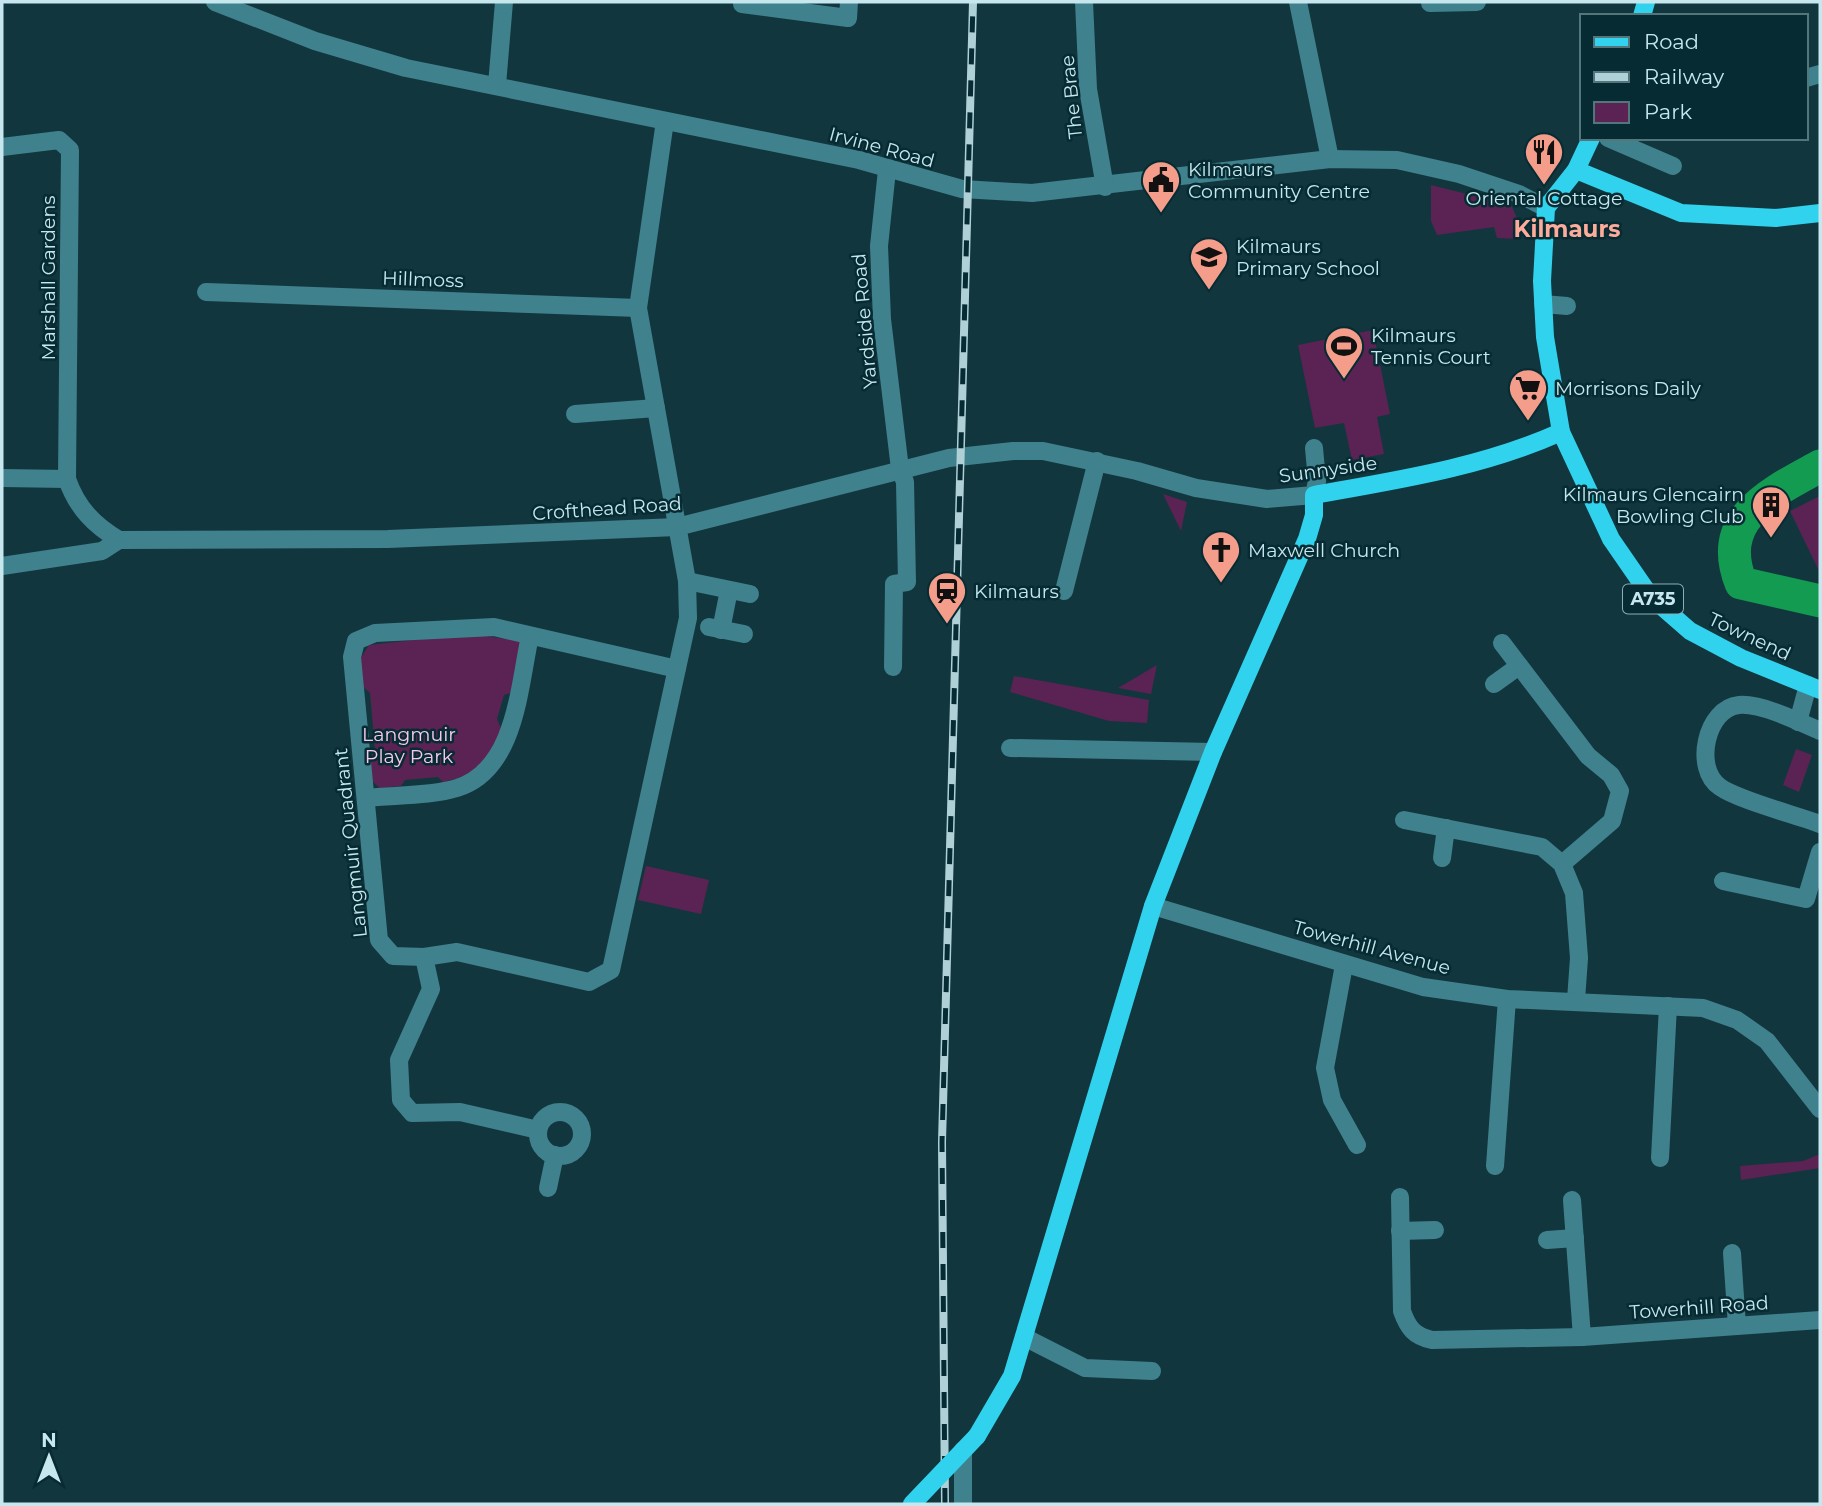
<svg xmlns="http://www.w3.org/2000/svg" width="1822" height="1506" font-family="Montserrat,sans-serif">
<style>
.green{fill:#5a2353}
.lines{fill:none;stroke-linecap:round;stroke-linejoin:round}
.river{stroke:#149b52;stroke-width:33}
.minor{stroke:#40818e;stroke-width:18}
.major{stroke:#30d2ed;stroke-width:18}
.rail-casing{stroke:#afd0d7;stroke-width:8}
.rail{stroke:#062b32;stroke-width:5;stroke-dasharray:16;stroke-linecap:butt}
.major-bridge{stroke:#30d2ed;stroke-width:18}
.labels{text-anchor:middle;stroke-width:5;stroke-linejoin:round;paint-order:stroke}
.shield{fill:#062b32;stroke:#8cafb6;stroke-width:2}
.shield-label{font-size:18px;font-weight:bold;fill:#c6e7ee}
.street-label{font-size:19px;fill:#c6e7ee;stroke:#062b32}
.poi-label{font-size:19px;fill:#c6e7ee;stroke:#062b32;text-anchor:start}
.park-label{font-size:19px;fill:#f8c9f0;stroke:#062b32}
.quarter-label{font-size:23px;font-weight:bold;fill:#fdab9a;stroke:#062b32}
</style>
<rect width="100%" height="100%" fill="#12363d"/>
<!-- green -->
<g class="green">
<polygon points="1431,185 1511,205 1520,224 1520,239 1497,238 1494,227 1437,235 1431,221"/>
<polygon points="1373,330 1390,414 1377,417 1384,454 1352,460 1344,423 1315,428 1298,345"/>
<polygon points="1163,494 1187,502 1181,531"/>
<polygon points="1820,496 1820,573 1790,511"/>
<path d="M 467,634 L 524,641 L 511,693 L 504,695 L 497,719 L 502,730 C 491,759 474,776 443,782 L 438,777 L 405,780 L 401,786 L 380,788 L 372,781 L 370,759 L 375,749 L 370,693 L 361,685 L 360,659 L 369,645 Z"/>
<polygon points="1157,665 1151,694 1118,688"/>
<polygon points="1014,676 1149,700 1147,723 1109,721 1010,692"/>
<polygon points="1796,749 1812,755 1799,792 1783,785"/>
<polygon points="646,866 709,880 701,914 638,900"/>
<polygon points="1820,1154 1820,1168 1741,1180 1740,1166 1803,1161"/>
</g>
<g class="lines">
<!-- river -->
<path class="river" d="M 1820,466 C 1771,493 1715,518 1741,583 L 1820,601"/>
<!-- minor -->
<g class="minor">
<polyline points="215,2 315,41 406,68 859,160 962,189 1032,193 1330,159 1397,160 1459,174 1519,194 1546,208"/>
<polyline points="1084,2 1088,89 1105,187"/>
<polyline points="1298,2 1330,159"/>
<polyline points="1430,3 1477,2"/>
<polyline points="742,4 848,18 849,2"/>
<polyline points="1806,78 1820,74"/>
<polyline points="497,85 504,2"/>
<polyline points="665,121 638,308 687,581 688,618 611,970 589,982 457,952 424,957 393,956 379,940 352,657 356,641 375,633 494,627 677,669"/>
<polyline points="1608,138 1673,166"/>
<path d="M 2,147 L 59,140 L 70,150 L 67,479 C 77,508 94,525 119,540 L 388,539 L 677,527 L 949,458 L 1013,451 L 1043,451 L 1137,471 L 1196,488 L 1267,499 L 1314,495 L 1317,481 L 1314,448"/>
<polyline points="887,170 879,246 882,319 900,469 905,482 907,582 894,584 893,667"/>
<polyline points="206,292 638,308"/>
<polyline points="1543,304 1567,306"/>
<polyline points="575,414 656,408"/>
<polyline points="2,478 67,479"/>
<polyline points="2,566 102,551 119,540"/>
<polyline points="687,581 750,594"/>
<polyline points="1064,591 1097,461"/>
<polyline points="709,627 744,634"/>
<polyline points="721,630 729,590"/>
<polyline points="1502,643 1588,756 1611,775 1620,791 1612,821 1562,864"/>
<polyline points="1494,684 1519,666"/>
<polyline points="1798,722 1808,685"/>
<path d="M 1820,731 C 1800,722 1761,703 1739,705 C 1706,708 1693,769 1720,787 C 1738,800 1796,815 1820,824"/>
<polyline points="1010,748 1213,752"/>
<path d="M 366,798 C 393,795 432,796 457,788 C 516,770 519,686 530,636"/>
<polyline points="1404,820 1542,847 1562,864 1574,893 1579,958 1576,1000"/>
<polyline points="1442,858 1446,828"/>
<polyline points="1723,881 1806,899 1820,852"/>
<polyline points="1153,906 1423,987 1507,999 1703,1008 1737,1020 1767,1041 1820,1109"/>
<polyline points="424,957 431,989 399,1060 401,1100 412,1113 460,1112 538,1130"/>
<polyline points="1344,965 1325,1068 1332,1100 1357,1145"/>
<circle cx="560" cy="1134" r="22"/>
<polyline points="1660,1158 1668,1006"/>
<polyline points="1495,1166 1507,999"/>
<polyline points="548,1188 555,1155"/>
<path d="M 1400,1197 L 1402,1311 C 1408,1328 1414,1336 1432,1340 L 1582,1337 L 1820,1320"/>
<polyline points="1572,1200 1582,1337"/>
<polyline points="1400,1231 1435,1230"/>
<polyline points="1547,1240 1575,1238"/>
<polyline points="1732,1253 1737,1326"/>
<polyline points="1024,1337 1085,1368 1152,1371"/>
<polyline points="963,1504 963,1450"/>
</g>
<!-- major -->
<g class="major">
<polyline points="1642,16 1646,2"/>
<polyline points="1591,138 1576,170 1546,208 1542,281 1545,337 1561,432 1611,539 1651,597 1690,631 1741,658 1820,690"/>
<polyline points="1576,170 1681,213 1776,218 1820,213"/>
<path d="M 977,1436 L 1012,1376 L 1153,906 L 1213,752 L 1307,539 L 1314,515 L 1314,495 C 1398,480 1483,467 1561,432"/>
</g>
<!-- rail casing -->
<g class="rail-casing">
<polyline id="rail" points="945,1504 942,1142 973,2"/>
</g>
<!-- rail -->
<use href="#rail" class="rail"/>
<!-- major-bridge -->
<polyline class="major-bridge" points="912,1504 977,1436"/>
</g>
<!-- icons -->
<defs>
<g id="restaurant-pin" transform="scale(2.0125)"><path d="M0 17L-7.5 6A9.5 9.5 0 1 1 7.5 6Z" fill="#f49d8b" stroke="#062b32"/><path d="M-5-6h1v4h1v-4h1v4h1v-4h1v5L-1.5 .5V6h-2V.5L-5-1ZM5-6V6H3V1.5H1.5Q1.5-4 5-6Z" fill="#111"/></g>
<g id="civic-pin" transform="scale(2.0125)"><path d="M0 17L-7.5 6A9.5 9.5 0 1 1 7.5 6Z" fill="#f49d8b" stroke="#062b32"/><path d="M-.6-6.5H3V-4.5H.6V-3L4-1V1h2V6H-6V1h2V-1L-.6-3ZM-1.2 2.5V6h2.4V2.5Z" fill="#111"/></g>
<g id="school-pin" transform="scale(2.0125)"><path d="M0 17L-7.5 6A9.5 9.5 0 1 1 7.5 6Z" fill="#f49d8b" stroke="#062b32"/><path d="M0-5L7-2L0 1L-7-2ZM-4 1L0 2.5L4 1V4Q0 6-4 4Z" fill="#111"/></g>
<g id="stadium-pin" transform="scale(2.0125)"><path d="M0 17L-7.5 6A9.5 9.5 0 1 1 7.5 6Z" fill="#f49d8b" stroke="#062b32"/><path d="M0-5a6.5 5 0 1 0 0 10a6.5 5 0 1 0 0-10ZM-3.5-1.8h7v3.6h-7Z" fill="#111"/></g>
<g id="supermarket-pin" transform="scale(2.0125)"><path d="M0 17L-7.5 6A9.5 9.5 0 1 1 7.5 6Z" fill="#f49d8b" stroke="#062b32"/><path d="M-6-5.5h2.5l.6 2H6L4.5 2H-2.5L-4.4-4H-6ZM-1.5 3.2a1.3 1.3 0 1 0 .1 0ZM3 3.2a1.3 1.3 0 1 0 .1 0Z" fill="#111"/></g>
<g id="building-pin" transform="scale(2.0125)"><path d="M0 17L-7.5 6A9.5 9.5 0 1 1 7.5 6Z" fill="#f49d8b" stroke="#062b32"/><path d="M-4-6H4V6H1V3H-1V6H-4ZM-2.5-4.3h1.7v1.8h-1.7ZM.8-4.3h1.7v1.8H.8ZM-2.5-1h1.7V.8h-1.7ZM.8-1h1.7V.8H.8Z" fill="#111"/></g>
<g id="church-pin" transform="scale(2.0125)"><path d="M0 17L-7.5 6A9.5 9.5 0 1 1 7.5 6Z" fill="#f49d8b" stroke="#062b32"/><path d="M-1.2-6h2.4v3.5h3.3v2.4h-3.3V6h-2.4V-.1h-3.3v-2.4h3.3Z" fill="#111"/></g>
<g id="station-pin" transform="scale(2.0125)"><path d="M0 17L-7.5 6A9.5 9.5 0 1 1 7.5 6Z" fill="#f49d8b" stroke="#062b32"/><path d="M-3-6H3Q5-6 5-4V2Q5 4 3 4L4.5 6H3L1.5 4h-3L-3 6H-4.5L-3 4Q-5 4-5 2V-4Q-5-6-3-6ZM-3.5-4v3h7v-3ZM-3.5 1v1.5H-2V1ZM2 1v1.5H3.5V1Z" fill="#111"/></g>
</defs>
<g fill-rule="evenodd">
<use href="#restaurant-pin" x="1544" y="152"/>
<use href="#civic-pin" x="1161" y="180"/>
<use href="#school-pin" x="1209" y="257"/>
<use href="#stadium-pin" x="1344" y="346"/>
<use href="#supermarket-pin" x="1528" y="388"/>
<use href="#building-pin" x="1771" y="505"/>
<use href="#church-pin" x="1221" y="550"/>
<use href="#station-pin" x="947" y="591"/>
</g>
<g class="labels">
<!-- shield labels -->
<rect class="shield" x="1623" y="584.5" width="60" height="29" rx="5"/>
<g class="shield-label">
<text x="1653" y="605">A735</text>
</g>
<!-- street labels -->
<g class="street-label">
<text transform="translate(1071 97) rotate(-96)" y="7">The Brae</text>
<text transform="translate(882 147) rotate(15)" y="7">Irvine Road</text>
<text transform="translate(48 278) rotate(-90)" y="7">Marshall Gardens</text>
<text transform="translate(423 279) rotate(2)" y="7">Hillmoss</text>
<text transform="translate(864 321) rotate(-95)" y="7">Yardside Road</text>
<text transform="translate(1328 469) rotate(-8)" y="7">Sunnyside</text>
<text transform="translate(607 508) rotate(-4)" y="7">Crofthead Road</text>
<text transform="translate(1750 636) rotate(25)" y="7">Townend</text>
<text transform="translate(350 843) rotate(-96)" y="7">Langmuir Quadrant</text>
<text transform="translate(1372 947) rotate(15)" y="7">Towerhill Avenue</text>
<text transform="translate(1699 1307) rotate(-4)" y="7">Towerhill Road</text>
</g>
<!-- poi labels -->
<g class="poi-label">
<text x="1188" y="176">Kilmaurs<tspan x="1188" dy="22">Community Centre</tspan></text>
<text x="1544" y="205" text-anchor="middle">Oriental Cottage</text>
<text x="1236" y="253">Kilmaurs<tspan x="1236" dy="22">Primary School</tspan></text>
<text x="1371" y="342">Kilmaurs<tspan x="1371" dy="22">Tennis Court</tspan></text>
<text x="1555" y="395">Morrisons Daily</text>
<text x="1744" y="501" text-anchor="end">Kilmaurs Glencairn<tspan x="1744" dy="22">Bowling Club</tspan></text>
<text x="1248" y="557">Maxwell Church</text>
<text x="974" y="598">Kilmaurs</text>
</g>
<!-- park labels -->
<g class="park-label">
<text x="409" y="741">Langmuir<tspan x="409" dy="22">Play Park</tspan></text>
</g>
<!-- quarter labels -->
<g class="quarter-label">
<text x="1567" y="237">Kilmaurs</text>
</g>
</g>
<!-- border -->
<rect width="1822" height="1506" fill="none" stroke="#c6e7ee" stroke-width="7"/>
<!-- legend -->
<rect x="1580" y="14" width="228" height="126" fill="#062b32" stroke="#53767d" stroke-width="2"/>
<rect x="1594" y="37" width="35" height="10" fill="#30d2ed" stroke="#53767d" stroke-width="2"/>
<text x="1644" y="49" font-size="21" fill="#c6e7ee">Road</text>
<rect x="1594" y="72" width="35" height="10" fill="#afd0d7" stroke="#53767d" stroke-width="2"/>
<text x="1644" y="84" font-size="21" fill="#c6e7ee">Railway</text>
<rect x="1594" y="102" width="35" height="21" fill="#5a2353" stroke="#53767d" stroke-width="2"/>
<text x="1644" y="119" font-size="21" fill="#c6e7ee">Park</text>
<!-- north arrow -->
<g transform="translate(49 1457)" stroke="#062b32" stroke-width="5" paint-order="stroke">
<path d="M0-5L12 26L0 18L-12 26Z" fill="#c6e7ee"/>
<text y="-10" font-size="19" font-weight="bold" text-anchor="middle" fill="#c6e7ee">N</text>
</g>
</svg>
